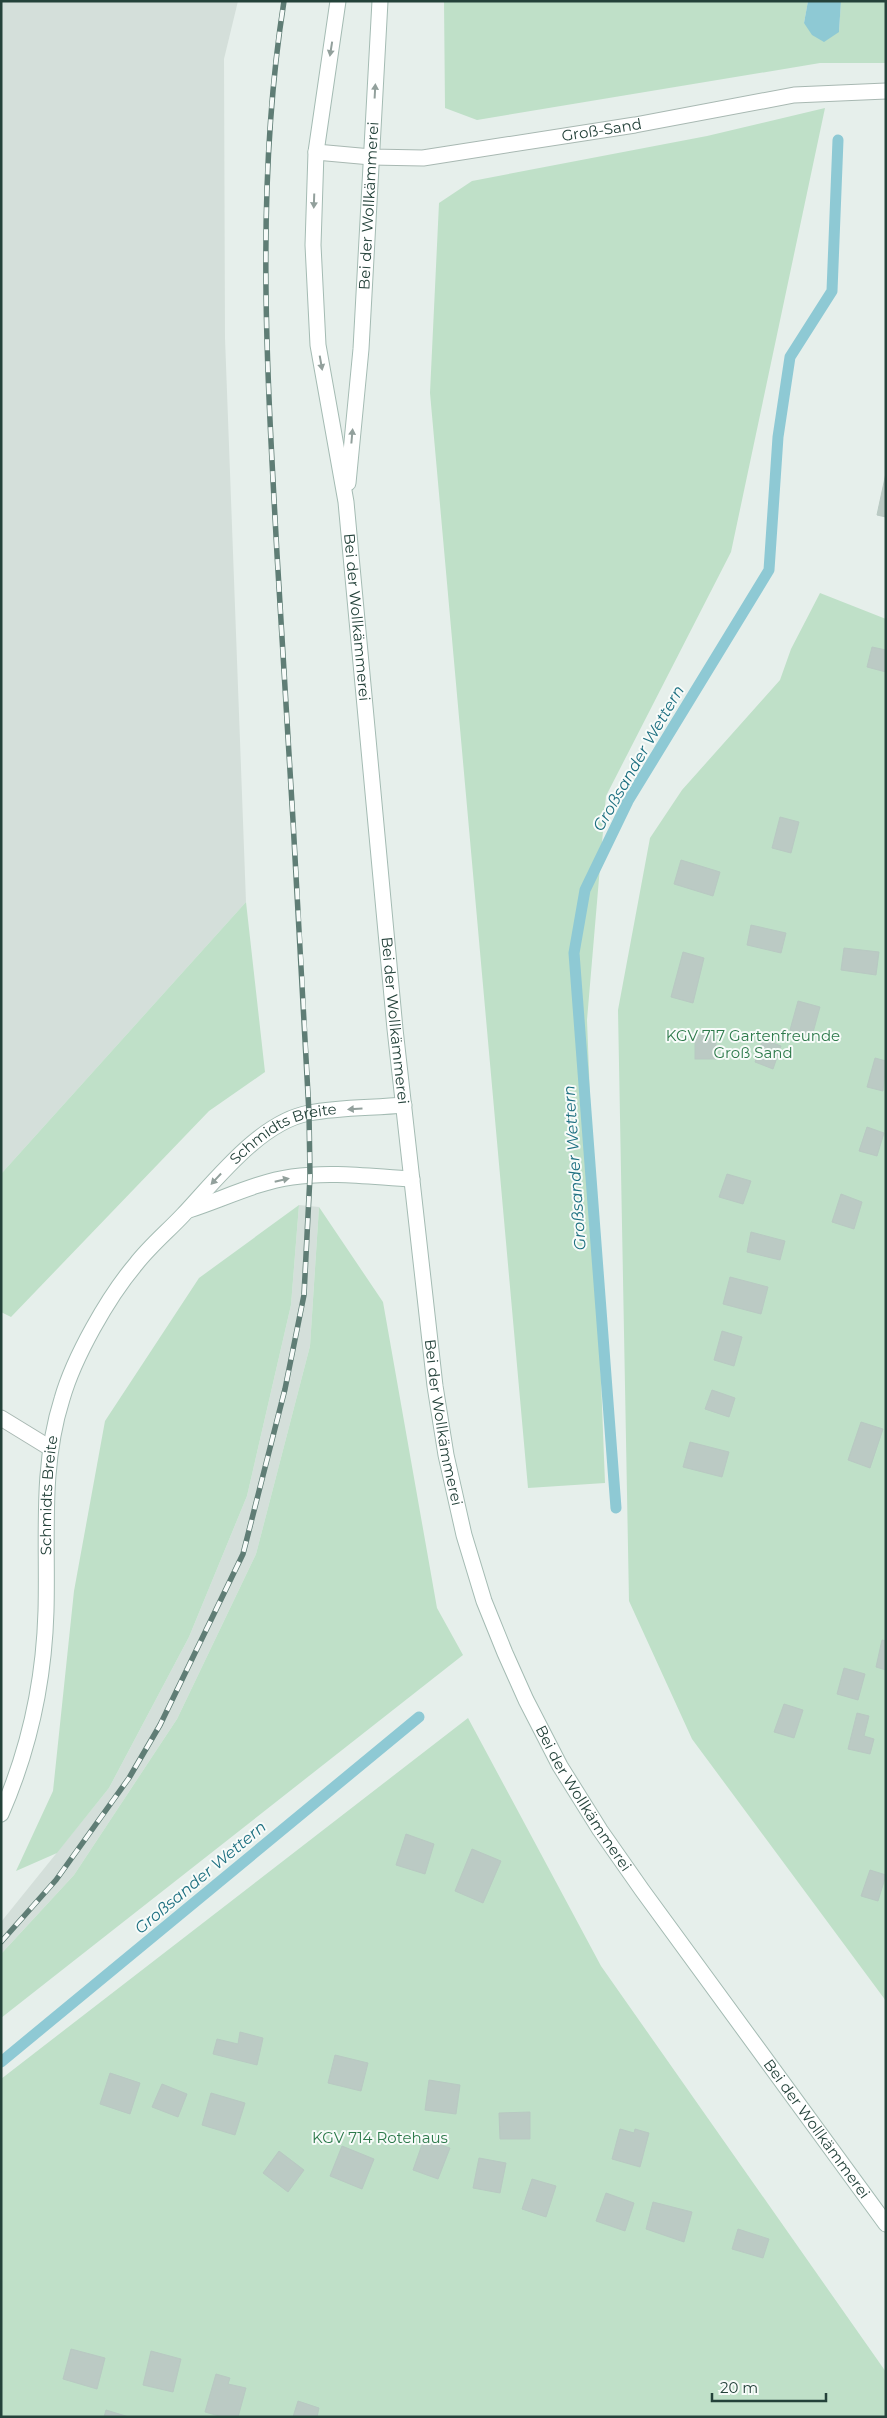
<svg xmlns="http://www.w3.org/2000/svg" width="887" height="2418" font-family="Montserrat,sans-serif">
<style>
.built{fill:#d4dfda}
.green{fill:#bfe0c8}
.water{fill:#8ec9d4}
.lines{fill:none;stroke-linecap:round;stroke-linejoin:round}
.stream{stroke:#8ec9d4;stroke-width:11}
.building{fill:#bbcac4;stroke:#b8c9c2}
.minor-casing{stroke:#a8b8b2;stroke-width:17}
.secondary-casing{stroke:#a4bbb3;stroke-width:17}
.minor{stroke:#fff;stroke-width:15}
.secondary{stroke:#fff;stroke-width:15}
.rail-casing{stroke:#5f7d75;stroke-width:5.5}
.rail{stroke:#f7fbf9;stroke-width:4;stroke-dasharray:11;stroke-linecap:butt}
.oneway{fill:#92a09c}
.labels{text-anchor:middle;stroke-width:4;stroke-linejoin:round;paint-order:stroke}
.street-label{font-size:15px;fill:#24423a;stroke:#f7fbf9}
.park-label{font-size:15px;fill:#2d7a4b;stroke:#f7fbf9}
.water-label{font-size:16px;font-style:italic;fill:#1c6f80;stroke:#f7fbf9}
</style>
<rect width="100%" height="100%" fill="#e6efeb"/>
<!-- built -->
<g class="built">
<polygon points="1,1 238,1 224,59 225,338 246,902 1,1174"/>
<polygon points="299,1205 319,1207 310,1346 256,1554 177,1719 74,1875 1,1954 1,1922 109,1788 189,1637 247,1496 291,1305"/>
</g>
<!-- green -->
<g class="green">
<polygon points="444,1 808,1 804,23 839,32 841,1 886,1 886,63 820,63 477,120 445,108"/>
<polygon points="825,108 731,552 606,796 587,1020 605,1483 528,1488 430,393 439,203 472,181 707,136"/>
<polygon points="820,593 886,619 886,2001 692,1739 629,1601 618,1010 650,838 682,790 780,680 791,649"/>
<polygon points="246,902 265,1072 209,1111 11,1317 1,1312 1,1174"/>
<polygon points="299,1205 291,1305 247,1496 189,1637 109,1788 57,1853 16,1871 53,1791 74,1591 105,1421 199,1278"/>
<polygon points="319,1207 383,1302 437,1608 463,1655 1,2018 1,1954 74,1875 177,1719 256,1554 310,1346"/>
<polygon points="468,1718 601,1966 886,2372 886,2417 1,2417 1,2079"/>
</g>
<!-- water -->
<polygon class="water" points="808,1 841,1 839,32 824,42 812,35 804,23"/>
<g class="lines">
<!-- stream -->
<g class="stream">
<polyline points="616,1508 574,953 585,890 628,801 769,570 778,437 790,357 832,291 838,140"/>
<polyline points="1,2062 419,1717"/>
</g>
</g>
<!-- building -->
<g class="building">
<polygon points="886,473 886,517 877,515"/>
<polygon points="872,647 886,650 886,672 867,667"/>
<polygon points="780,817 799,822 791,853 772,848"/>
<polygon points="681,860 720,872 713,896 674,884"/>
<polygon points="751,925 786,933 781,953 747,945"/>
<polygon points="844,948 879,952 876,975 841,970"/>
<polygon points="683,952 704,958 693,1003 671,997"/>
<polygon points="798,1001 820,1007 812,1036 790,1030"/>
<rect x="695" y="1035" width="21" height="24"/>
<polygon points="763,1039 781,1046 773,1069 755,1062"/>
<polygon points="875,1058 886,1061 883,1091 867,1087"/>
<polygon points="867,1127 884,1133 877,1156 859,1151"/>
<polygon points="727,1174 751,1181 743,1204 719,1197"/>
<polygon points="841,1194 862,1202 854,1229 832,1222"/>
<polygon points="751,1232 785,1241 780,1260 747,1252"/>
<polygon points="730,1277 768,1287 761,1314 723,1304"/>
<polygon points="722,1331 742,1337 734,1366 714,1360"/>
<polygon points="712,1390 735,1398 729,1417 705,1409"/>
<polygon points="861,1422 883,1429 870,1468 848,1460"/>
<polygon points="690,1442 729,1452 722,1477 683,1467"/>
<polygon points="882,1640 886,1641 886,1670 876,1667"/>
<polygon points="844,1668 865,1674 858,1700 837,1694"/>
<polygon points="784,1704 803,1710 794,1738 774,1732"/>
<polygon points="857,1713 869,1716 864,1736 874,1739 870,1754 848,1749"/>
<polygon points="406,1834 434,1844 425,1874 396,1865"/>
<polygon points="472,1849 501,1861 483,1903 455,1891"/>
<polygon points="870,1870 886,1875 878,1901 861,1896"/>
<polygon points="240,2032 263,2038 257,2065 213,2054 217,2039 238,2044"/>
<polygon points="335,2055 368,2063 361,2091 328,2083"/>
<polygon points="110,2073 140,2083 130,2114 100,2104"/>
<polygon points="429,2080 460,2085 456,2114 425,2110"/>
<polygon points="162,2084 187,2094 178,2117 152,2107"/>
<polygon points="211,2093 245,2103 235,2135 202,2125"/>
<polygon points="530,2112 530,2139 500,2139 499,2113"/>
<polygon points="620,2129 634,2133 635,2129 649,2133 640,2167 612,2159"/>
<polygon points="424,2139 450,2148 438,2179 413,2170"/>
<polygon points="342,2146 374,2159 362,2189 330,2176"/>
<polygon points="279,2151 304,2170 288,2192 263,2173"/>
<polygon points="479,2158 506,2163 500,2193 473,2188"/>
<polygon points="532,2179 556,2186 546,2217 522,2209"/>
<polygon points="606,2193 634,2203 625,2231 596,2221"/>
<polygon points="653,2202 692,2212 684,2242 646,2229"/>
<polygon points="738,2229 769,2239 763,2258 732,2249"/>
<polygon points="71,2349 105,2358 97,2389 63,2379"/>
<polygon points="151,2351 181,2359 173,2392 143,2385"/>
<polygon points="216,2374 230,2378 228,2384 246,2388 238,2417 223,2417 205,2412"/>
<polygon points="298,2401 319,2408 317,2417 293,2417"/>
<polygon points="106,2410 129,2417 104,2417"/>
</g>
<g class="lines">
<!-- minor casing -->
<g class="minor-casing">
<g id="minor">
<path id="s1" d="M 316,152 L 371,157 L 423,158 L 635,125 L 794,95 L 886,91"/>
<polyline points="1,1418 50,1448"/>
</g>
</g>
<!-- secondary casing -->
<g class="secondary-casing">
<g id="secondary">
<path id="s2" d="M 338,1 L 316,152 L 313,245 L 318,345 L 346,502 L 395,1029 L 435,1386 L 446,1455 L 464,1535 L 484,1601 L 505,1653 L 526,1700 L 560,1766 L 600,1830 L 642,1890 L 886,2224"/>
<path id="s3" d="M 348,483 L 361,349 L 380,1"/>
<path d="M 189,1210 C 223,1199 257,1182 292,1177 C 331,1171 373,1177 412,1179"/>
<path id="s4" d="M 1,1814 C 29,1750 44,1681 46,1611 C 48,1540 40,1468 62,1399 C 74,1357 108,1297 136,1264 C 150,1246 168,1231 183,1215 C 216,1180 260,1122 309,1113 C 340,1107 373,1108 404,1105"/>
</g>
</g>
<!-- minor -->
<use href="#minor" class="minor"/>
<!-- secondary -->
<use href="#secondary" class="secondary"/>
<!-- rail casing -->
<g class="rail-casing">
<path id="rail" d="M 1,1942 L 56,1880 L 129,1778 L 160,1725 L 243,1554 L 285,1389 L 304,1295 L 310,1176 L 309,1113 C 300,927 288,740 277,554 C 267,370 255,185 284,1"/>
</g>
<!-- rail -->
<use href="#rail" class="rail"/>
</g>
<!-- one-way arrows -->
<defs><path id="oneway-solid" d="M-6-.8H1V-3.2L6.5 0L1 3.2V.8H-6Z" transform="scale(1.25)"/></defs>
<g class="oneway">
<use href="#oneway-solid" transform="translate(331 49) rotate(99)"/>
<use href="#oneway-solid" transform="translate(375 91) rotate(-87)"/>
<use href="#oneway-solid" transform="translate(314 201) rotate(92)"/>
<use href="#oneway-solid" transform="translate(321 363) rotate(80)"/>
<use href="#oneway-solid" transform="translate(352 436) rotate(-85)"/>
<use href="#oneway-solid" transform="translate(355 1109) rotate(176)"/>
<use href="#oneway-solid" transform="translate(216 1179) rotate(133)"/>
<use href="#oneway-solid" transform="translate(282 1180) rotate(-13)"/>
</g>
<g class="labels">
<!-- street labels -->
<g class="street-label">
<text dy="5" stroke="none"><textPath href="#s1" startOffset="288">Groß-Sand</textPath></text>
<text dy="5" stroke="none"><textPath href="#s3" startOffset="278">Bei der Wollkämmerei</textPath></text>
<text dy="5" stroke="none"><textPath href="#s2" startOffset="621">Bei der Wollkämmerei</textPath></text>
<text dy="5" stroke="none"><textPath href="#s2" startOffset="1026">Bei der Wollkämmerei</textPath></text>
<text dy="5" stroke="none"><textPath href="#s4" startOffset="778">Schmidts Breite</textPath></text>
<text dy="5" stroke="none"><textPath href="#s2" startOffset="1431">Bei der Wollkämmerei</textPath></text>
<text dy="5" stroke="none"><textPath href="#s4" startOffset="325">Schmidts Breite</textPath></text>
<text dy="5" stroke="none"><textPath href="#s2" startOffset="1836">Bei der Wollkämmerei</textPath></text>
<text dy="5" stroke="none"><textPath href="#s2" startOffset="2241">Bei der Wollkämmerei</textPath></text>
</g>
<!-- park labels -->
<g class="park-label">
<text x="753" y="1041">KGV 717 Gartenfreunde<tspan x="753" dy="17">Groß Sand</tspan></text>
<text x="380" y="2143">KGV 714 Rotehaus</text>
</g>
<!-- water labels -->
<g class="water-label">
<text transform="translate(638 758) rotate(-60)" y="6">Großsander Wettern</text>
<text transform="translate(574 1168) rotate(-94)" y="6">Großsander Wettern</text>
<text transform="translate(200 1877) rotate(-40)" y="6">Großsander Wettern</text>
</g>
</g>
<!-- border -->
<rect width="887" height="2418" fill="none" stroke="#24423a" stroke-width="5"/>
<!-- scale -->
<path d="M712 2393v8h114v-8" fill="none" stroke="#24423a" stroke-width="2.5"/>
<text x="720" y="2393" font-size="15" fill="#24423a" stroke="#f7fbf9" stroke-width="4" paint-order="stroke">20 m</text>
</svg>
